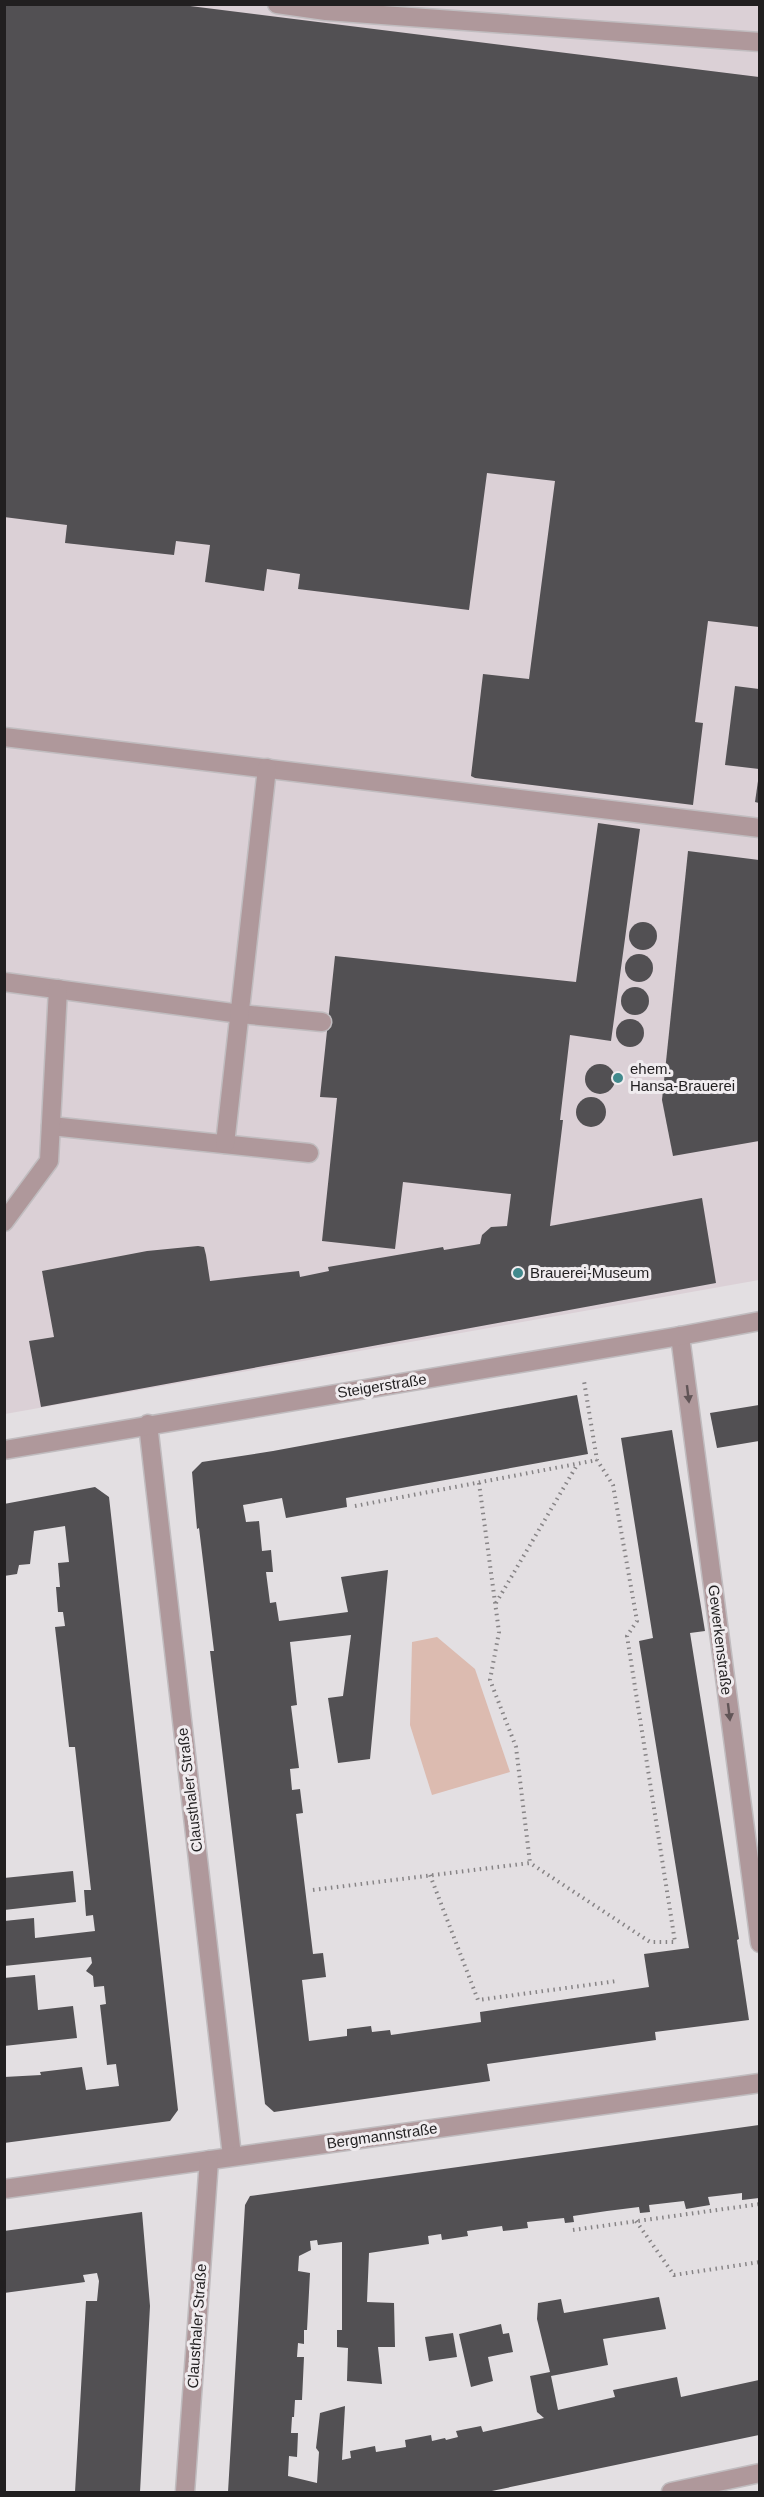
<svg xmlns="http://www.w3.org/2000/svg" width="764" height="2497" font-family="Helvetica,sans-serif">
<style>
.built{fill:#dbd0d6}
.green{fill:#dcbbb0}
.building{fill:#525053}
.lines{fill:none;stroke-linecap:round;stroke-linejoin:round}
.lane-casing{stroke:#c0bcbf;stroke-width:21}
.street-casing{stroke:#c0bcbf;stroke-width:21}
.path{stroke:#878486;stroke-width:4;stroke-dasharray:1.5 4.5;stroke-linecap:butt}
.lane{stroke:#af989b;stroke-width:18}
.street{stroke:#af989b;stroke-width:18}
.oneway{fill:#615557}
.poi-dot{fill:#41898c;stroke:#f0ecef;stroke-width:2}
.labels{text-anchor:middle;stroke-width:6;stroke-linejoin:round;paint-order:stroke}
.poi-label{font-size:15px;fill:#211f20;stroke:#f0ecef;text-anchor:start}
.street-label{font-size:15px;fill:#211f20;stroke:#f0ecef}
</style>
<rect width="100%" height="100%" fill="#e3dfe2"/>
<!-- built -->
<polygon class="built" points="5,5 759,5 759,1280 5,1414"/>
<!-- green -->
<polygon class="green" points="437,1637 475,1669 510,1772 432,1795 410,1725 412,1642"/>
<!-- building -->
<g class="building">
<polygon points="4,4 174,4 759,77 759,627 708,621 695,722 703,723 693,805 475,778 471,776 483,674 529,679 555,481 487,473 469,610 298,589 300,574 267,569 264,591 205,582 210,545 176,541 174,555 65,543 67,525 4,517"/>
<polygon points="735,686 759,689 759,769 725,765"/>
<polygon points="758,781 759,781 759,803 755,802"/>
<polygon points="598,823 640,829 611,1041 570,1035 560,1120 563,1120 550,1226 702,1198 716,1283 41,1407 29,1341 54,1337 42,1271 147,1251 198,1246 204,1247 206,1255 210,1281 299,1271 300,1277 329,1271 328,1267 443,1247 444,1250 480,1244 482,1235 491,1227 507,1226 511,1194 403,1182 395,1249 322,1241 337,1098 320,1097 335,956 576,982"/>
<polygon points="688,851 759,860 759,1141 673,1156 662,1100"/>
<circle cx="643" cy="936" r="14"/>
<circle cx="639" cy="968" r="14"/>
<circle cx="635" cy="1001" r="14"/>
<circle cx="630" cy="1033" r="14"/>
<circle cx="600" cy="1079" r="15"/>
<circle cx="591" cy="1112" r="15"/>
<polygon points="577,1395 588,1454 346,1498 347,1507 286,1518 282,1498 243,1505 246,1522 259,1521 262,1551 271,1550 273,1572 266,1572 270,1603 276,1602 279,1621 348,1612 341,1577 388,1570 370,1759 338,1763 328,1698 343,1696 351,1635 290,1642 297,1705 291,1706 299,1768 290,1769 292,1790 300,1789 303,1813 296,1814 313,1954 323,1953 326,1977 302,1980 309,2041 347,2036 347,2029 371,2026 372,2032 390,2030 391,2035 481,2022 480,2012 649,1987 644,1954 689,1948 639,1641 653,1638 621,1438 672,1430 705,1631 690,1633 739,1939 737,1940 749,2020 655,2032 656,2040 487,2064 490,2081 274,2112 265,2104 210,1651 214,1651 199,1528 197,1529 192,1472 202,1462 273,1451"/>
<polygon points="759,1405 759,1441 717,1448 710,1413"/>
<polygon points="95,1487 109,1497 178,2110 170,2121 4,2143 4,2077 41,2075 40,2072 82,2067 86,2090 119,2086 116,2064 107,2065 100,2005 106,2004 104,1986 94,1987 93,1976 86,1971 92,1963 91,1957 4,1966 4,1921 34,1918 35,1938 95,1931 93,1915 86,1916 84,1890 91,1890 75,1747 69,1747 55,1627 65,1626 63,1612 58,1612 56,1587 60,1587 58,1563 69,1562 65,1526 34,1531 30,1564 19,1565 17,1574 4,1576 4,1504"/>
<polygon points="73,1871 76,1902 4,1910 4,1878"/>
<polygon points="35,1975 38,2010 73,2006 77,2038 4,2046 4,1978"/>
<polygon points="759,2125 759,2198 742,2200 742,2193 708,2197 710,2205 686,2209 684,2201 649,2205 650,2212 640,2213 639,2207 607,2211 573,2216 574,2222 565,2223 564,2218 527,2222 528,2228 503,2231 502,2226 467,2231 468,2236 442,2240 441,2234 428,2236 429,2244 369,2253 367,2302 394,2303 395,2347 378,2347 382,2384 347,2381 348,2348 337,2347 337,2330 342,2330 342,2242 318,2245 317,2240 310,2241 311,2250 299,2256 298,2271 310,2273 307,2330 304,2330 304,2344 298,2343 297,2357 304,2357 302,2400 295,2400 294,2417 292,2417 291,2433 298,2433 297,2457 289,2456 288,2476 317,2483 319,2452 316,2448 320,2413 345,2406 342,2460 351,2458 350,2451 375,2446 376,2452 406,2447 405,2440 431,2435 432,2441 445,2438 446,2440 458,2437 456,2431 481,2426 483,2432 544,2418 537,2412 530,2376 550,2372 537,2319 538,2303 561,2299 564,2313 659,2297 666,2329 603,2339 608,2365 551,2376 558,2410 615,2397 613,2390 677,2377 681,2397 759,2380 759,2435 487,2492 228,2492 245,2205 250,2196"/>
<polygon points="142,2212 150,2306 140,2492 75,2492 86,2301 97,2301 99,2281 97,2273 83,2275 85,2282 78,2283 4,2293 4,2231"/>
<polygon points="501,2324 503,2334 509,2333 513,2352 488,2357 493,2381 471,2387 459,2334"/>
<polygon points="453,2333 457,2357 429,2361 425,2337"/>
</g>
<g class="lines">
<!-- lane casing -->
<g class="lane-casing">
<g id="lane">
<polyline points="277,4 326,11 760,42"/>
<polyline points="4,737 760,828"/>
<polyline points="4,982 240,1014 322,1022"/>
<polyline points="51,1126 309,1153"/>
<polyline points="225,1144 267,768"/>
<polyline points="4,1222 49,1161 58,989"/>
</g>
</g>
<!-- street casing -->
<g class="street-casing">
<g id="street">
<polyline points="680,1336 760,1943"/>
<polyline points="148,1424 232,2156"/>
<polyline points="4,1450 680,1336 760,1321"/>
<polyline points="4,2189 760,2083"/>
<polyline points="185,2492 209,2160"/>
<polyline points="671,2492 760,2473"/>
</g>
</g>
<!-- path -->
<g class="path">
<polyline points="479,1483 499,1632 490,1680 516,1747 530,1863"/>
<polyline points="355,1506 597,1460"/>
<polyline points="496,1603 577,1465"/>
<polyline points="430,1875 478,2000 617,1981"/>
<polyline points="313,1890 530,1863 650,1942 675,1942 627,1636 637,1621 613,1485 597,1460 584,1381"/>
<polyline points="636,2221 674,2275 760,2262"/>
<polyline points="573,2230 760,2204"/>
</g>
<!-- lane -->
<use href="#lane" class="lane"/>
<!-- street -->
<use href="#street" class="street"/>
</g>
<!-- one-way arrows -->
<defs><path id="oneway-solid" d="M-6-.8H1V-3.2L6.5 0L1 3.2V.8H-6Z" transform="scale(1.5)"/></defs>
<g class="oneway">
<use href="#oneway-solid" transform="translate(688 1394) rotate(83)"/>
<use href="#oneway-solid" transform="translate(729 1712) rotate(83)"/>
</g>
<!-- markers -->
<g class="poi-dot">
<circle cx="618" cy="1078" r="6"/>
<circle cx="518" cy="1273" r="6"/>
</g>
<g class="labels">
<!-- poi labels -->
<g class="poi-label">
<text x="630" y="1074">ehem.<tspan x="630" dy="17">Hansa-Brauerei</tspan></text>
<text x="530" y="1278">Brauerei-Museum</text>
</g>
<!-- street labels -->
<g class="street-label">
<text transform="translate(382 1386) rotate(-9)" y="5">Steigerstraße</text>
<text transform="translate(720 1640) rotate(83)" y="5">Gewerkenstraße</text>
<text transform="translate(190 1790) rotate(-97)" y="5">Clausthaler Straße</text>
<text transform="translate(382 2136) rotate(-8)" y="5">Bergmannstraße</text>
<text transform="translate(197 2326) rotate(-86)" y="5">Clausthaler Straße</text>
</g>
</g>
<!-- border -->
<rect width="764" height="2497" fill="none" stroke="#211f20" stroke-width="12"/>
</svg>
